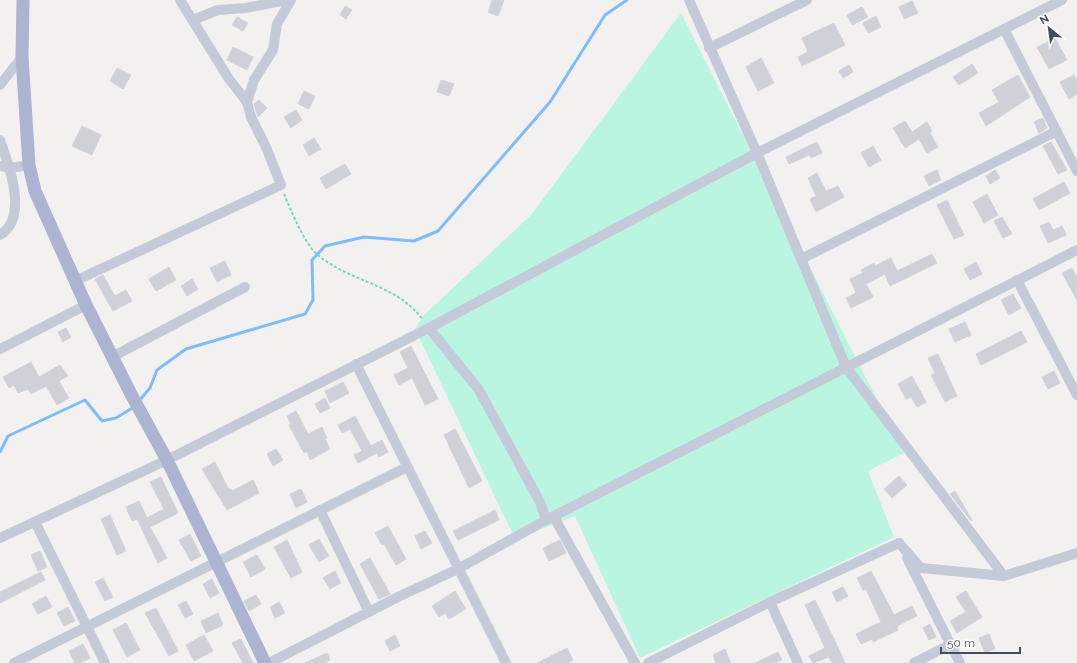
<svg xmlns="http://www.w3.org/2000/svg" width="1077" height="663" font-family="Raleway,sans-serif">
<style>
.green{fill:#baf5e2}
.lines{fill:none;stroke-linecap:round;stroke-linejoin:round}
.stream{stroke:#82bcf7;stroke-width:3}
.building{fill:#cfd0d8;stroke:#d3d3dc}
.path{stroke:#6dd7c2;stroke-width:2;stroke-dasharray:3 2;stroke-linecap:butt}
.minor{stroke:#c5cad9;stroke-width:10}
.major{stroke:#acb4d2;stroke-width:13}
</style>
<rect width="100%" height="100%" fill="#f3f0f0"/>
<!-- green -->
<polygon class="green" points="681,13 904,453 868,471 894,537 640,658 575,516 515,539 415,329 423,316 531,215"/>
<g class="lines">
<!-- stream -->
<g class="stream">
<polyline points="139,401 150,388 157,370 186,349 305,314 313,300 312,260 325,246 364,237 414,241 438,231 550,102 605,15 627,0"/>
<polyline points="0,452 8,436 85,400 102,421 116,418 134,407"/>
</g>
</g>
<!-- building -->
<g class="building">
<polygon points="492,0 504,0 498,16 488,12"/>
<polygon points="912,1 918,13 904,19 899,7"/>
<polygon points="345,6 352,10 346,19 340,15"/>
<polygon points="862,7 868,17 852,25 847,15"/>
<polygon points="876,16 881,27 868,33 863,23"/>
<polygon points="237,17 248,23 243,31 232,25"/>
<polygon points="834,23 845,45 802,66 798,57 808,52 802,38"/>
<polygon points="1055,38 1067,60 1049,69 1037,47"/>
<polygon points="233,47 253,57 247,70 227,60"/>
<polygon points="761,58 774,83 758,91 746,67"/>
<polygon points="972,64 978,73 959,85 953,77"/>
<polygon points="849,65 853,72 843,78 839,71"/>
<polygon points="117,68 131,75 123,89 110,81"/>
<polygon points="1018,75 1030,97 986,126 979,113 999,102 992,90"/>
<polygon points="1074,75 1077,80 1077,94 1069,99 1060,82"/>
<polygon points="441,80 454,84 449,96 437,92"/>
<polygon points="304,91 315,96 309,109 298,104"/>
<polygon points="259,100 267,108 258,117 254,104"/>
<polygon points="296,110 302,120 291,128 284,117"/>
<polygon points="1043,118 1047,128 1039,133 1034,122"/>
<polygon points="905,121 912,132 927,122 932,131 930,133 938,147 927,153 919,139 905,148 893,128"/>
<polygon points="82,126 101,135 92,155 72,146"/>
<polygon points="314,138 321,149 309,156 303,145"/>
<polygon points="817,142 822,153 811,158 809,155 789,164 786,157"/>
<polygon points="1051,142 1067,170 1058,174 1043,146"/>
<polygon points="873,146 881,160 869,167 861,153"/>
<polygon points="345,164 351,174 326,189 320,178"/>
<polygon points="937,170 941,180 929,186 924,176"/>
<polygon points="995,170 1000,178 990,184 986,176"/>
<polygon points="817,173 826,191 838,186 844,197 816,212 810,199 816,196 808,178"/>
<polygon points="1064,182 1070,193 1039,210 1033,199"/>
<polygon points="987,194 998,215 984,223 973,202"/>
<polygon points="947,200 964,235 954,239 937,205"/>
<polygon points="1002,217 1012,234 1003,238 994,221"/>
<polygon points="1049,222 1053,230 1062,226 1066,235 1048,243 1040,226"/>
<polygon points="932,254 937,263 890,286 885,274 866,284 873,297 851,308 846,298 856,293 850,279 863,273 861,270 874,263 875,266 891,258 897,271"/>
<polygon points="225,261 231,275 217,282 210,268"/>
<polygon points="976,262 982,274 970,280 964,269"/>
<polygon points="169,267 176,280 156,291 149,279"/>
<polygon points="1072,268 1077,277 1077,300 1062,273"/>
<polygon points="103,275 115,296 126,290 132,301 113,311 95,279"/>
<polygon points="192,279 198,289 187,296 181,286"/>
<polygon points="1013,294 1021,308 1009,315 1001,300"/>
<polygon points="965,322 971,335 955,342 949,329"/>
<polygon points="66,328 71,337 63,342 58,332"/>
<polygon points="1021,331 1027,342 981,365 976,354"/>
<polygon points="411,346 438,399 425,405 412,378 399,385 394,375 408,368 400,352"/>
<polygon points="938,354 957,396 945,402 931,375 935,373 928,358"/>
<polygon points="31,362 39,377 60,365 68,376 59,381 69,398 57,405 46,386 31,394 28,389 18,393 14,385 9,388 3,377"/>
<polygon points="1054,371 1060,383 1048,389 1042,377"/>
<polygon points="912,376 926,402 917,407 911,397 906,399 898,384"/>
<polygon points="343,382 349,393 330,403 325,391"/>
<polygon points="325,398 330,408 320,413 315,404"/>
<polygon points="296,411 308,434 322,427 327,438 325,439 330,449 310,460 307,451 304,453 289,425 291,424 287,416"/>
<polygon points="355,416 371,446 382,440 388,452 379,457 377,453 358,463 354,455 362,451 350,429 342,433 338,425"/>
<polygon points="455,429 482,481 469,488 444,435"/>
<polygon points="276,449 283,460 273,466 267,454"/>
<polygon points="215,462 229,490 231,489 232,491 253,480 259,493 227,510 202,469"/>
<polygon points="899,476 907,485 892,498 884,489"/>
<polygon points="161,477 178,513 150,527 167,558 158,563 137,519 132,521 126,507 139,501 147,518 164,509 150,482"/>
<polygon points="301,489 307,502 296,508 290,494"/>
<polygon points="955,491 972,520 971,521 950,494"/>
<polygon points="495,510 499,520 458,540 453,531"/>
<polygon points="110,515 126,551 117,555 101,519"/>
<polygon points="388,526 406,559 396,565 384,544 382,545 375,533"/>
<polygon points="425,531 432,543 421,549 415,536"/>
<polygon points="190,534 201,556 191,561 179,540"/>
<polygon points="319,539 329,556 319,562 309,545"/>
<polygon points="287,540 302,572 291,578 274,547"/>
<polygon points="560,540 566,553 549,561 543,548"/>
<polygon points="40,551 47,567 38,571 31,555"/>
<polygon points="257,555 265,569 251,577 243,562"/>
<polygon points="370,558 390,594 379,599 360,564"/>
<polygon points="335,571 341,583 330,589 323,578"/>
<polygon points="871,571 894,615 912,606 917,616 897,626 898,630 873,642 872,639 861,644 856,634 881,622 866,589 863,590 857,578"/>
<polygon points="41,572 45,580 0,603 0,592"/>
<polygon points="103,578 113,597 105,601 95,582"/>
<polygon points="212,579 219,593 210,598 203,584"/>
<polygon points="843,587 848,596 837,602 832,592"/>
<polygon points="455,591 466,609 449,619 445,613 439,617 432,606"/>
<polygon points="966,591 982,617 957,633 950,621 966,612 956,597"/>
<polygon points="256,595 261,604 249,611 244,601"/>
<polygon points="46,596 52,607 38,614 32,604"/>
<polygon points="815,600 835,641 845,663 832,663 829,657 813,663 809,656 825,648 805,605"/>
<polygon points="186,601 193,614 185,618 178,605"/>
<polygon points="279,602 285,613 275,618 270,607"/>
<polygon points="68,607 75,621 64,626 57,613"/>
<polygon points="156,608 178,651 169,656 145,613"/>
<polygon points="218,613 223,625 206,633 201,621"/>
<polygon points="126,623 140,650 127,657 113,630"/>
<polygon points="930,624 936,637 929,640 923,628"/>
<polygon points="989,634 995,649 985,653 979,638"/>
<polygon points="204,635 213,651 194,661 186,645"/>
<polygon points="395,635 400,646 390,651 385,641"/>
<polygon points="241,639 253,663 243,663 232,643"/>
<polygon points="83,644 90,658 80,663 75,663 69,651"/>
<polygon points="567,648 573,660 568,663 537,663"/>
<polygon points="725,649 731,663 716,663 713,655"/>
<polygon points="778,652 782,660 774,663 755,663"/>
<polygon points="327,653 330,660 324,663 305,663"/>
</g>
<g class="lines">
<!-- path -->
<path class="path" d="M 284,194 C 291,210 304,244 318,255 C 351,283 396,283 423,320"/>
<!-- minor -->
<g class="minor">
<polyline points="180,0 229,79 247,102"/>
<polyline points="689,0 757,153 846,367 1004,576"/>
<polyline points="193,20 218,10 246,8 286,0"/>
<polyline points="1004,29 1077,171"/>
<polyline points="709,48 807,0"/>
<polyline points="0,85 22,57"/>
<path d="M 0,140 C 9,165 29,218 0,235"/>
<polyline points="0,166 10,168 29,165"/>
<polyline points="801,259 1057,131"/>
<polyline points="1017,280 1077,395"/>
<polyline points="75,281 281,185 266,147 251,117 247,102 254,80 273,50 277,24 291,0"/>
<polyline points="429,328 479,390 540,502 546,520"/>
<polyline points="0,349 86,305"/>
<polyline points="112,357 245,287"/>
<polyline points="356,364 506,663"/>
<polyline points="320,510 369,612"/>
<polyline points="554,517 635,663"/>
<polyline points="35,522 105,663"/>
<polyline points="0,538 167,460 429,328 757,153 1062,0"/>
<polyline points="899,543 921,568 1004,576 1077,553"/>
<polyline points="907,558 960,663"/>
<polyline points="770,602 798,663"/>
<polyline points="14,663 407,467"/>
<polyline points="269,663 400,596 458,569 546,520 1077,250"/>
<polyline points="648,663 770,602 899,543"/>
<polyline points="914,663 951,644"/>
</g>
<!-- major -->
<polyline class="major" points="23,0 22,57 29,165 35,191 86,305 132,396 167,460 265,663"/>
</g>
<!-- north arrow -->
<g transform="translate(1049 28) rotate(331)" stroke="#ffffff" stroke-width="3" paint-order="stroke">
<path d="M0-3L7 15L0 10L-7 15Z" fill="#454b60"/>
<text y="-6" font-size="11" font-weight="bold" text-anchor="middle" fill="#454b60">N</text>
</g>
<!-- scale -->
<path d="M941 647v6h79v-6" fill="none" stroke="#454b60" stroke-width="2"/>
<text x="947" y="647" font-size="12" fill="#454b60" stroke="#ffffff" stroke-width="3" paint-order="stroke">50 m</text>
</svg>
